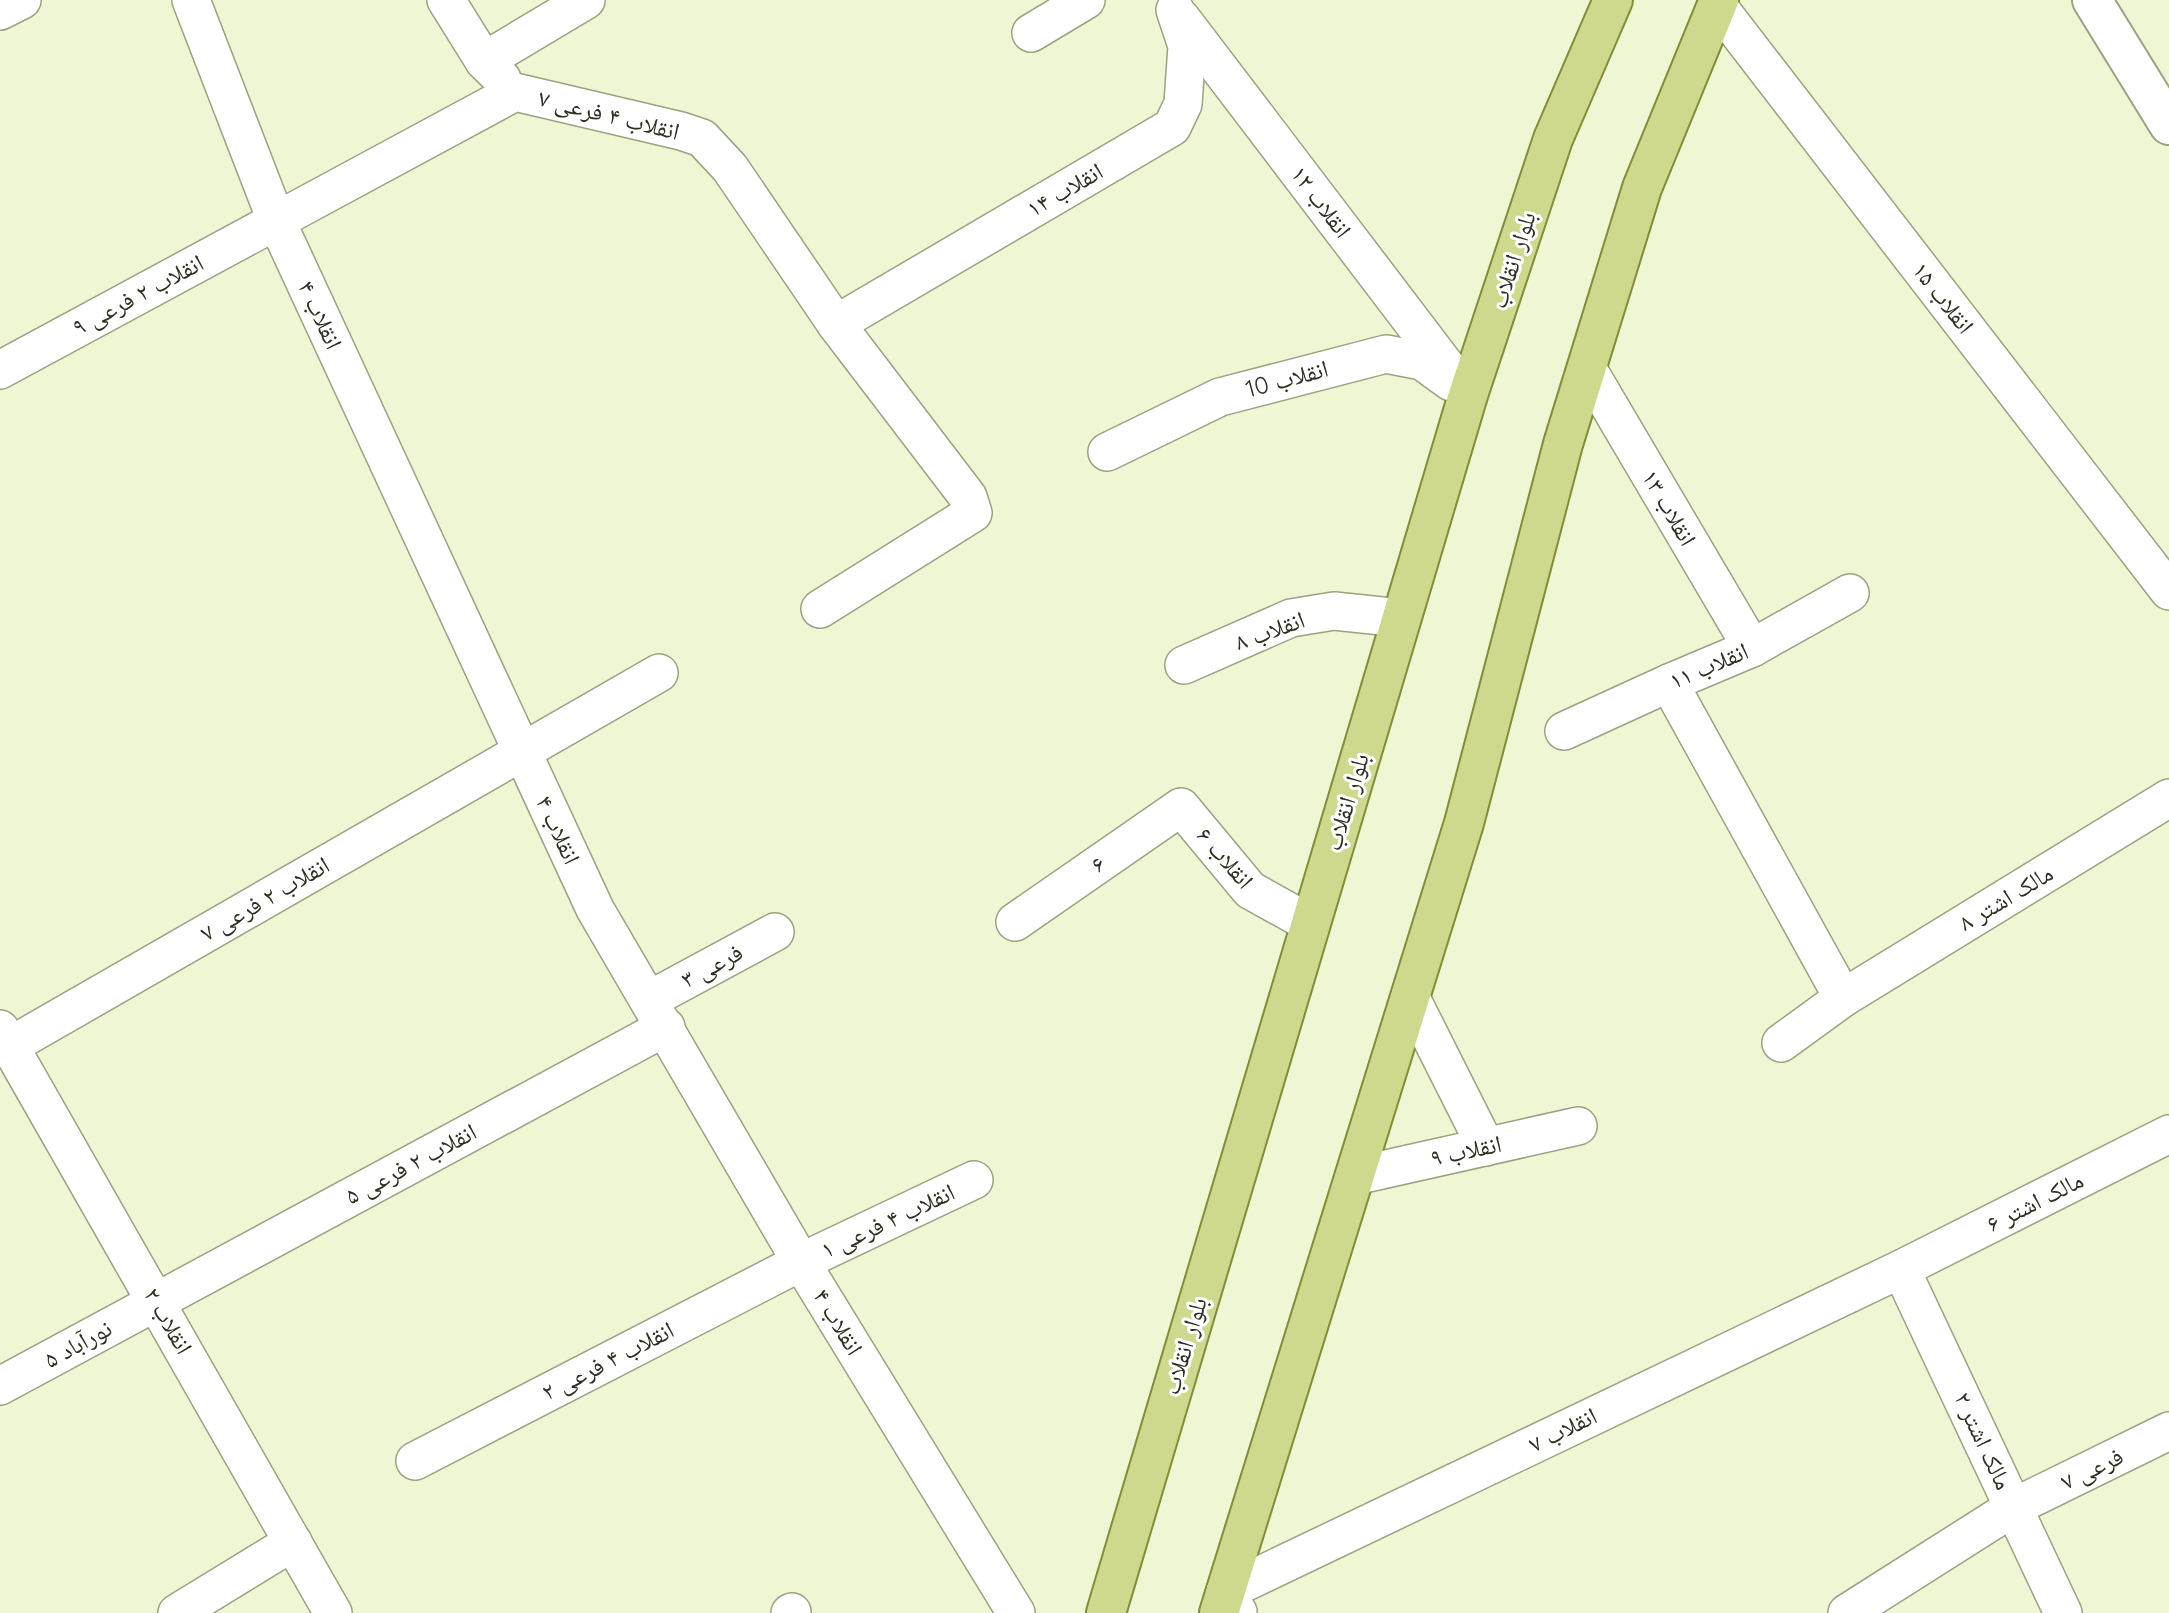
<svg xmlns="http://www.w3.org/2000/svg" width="2169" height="1613" font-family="Quicksand,'Noto Naskh Arabic',sans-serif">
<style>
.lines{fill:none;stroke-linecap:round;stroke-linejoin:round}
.minor-casing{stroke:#9ba281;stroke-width:40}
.tertiary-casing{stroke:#9ba281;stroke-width:42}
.primary-casing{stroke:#818d37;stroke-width:42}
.minor{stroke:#fff;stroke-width:37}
.tertiary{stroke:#fff;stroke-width:38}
.primary{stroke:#cfd98e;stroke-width:38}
.labels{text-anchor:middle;stroke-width:6;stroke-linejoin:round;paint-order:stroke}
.street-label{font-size:24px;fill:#2c2f21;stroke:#fff}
</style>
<rect width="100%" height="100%" fill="#eff6d3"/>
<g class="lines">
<!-- minor casing -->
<g class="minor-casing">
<g id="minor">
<polyline points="191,0 276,220 595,909 801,1262 1016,1613"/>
<polyline points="446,0 484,61 502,79"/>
<polyline points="1717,5 2169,591"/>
<polyline points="0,11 22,0"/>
<polyline points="1181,18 1468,395"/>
<polyline points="1031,33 1086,0"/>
<polyline points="484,61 586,0"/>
<polyline points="836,324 1172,127 1183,104 1187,46 1175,10"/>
<polyline points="1587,368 1752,648"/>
<polyline points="0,370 515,92 681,131 702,138 730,168 836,324 968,497 973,513 820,609"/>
<polyline points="1107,452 1220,397 1386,354 1422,361 1451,382"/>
<polyline points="1184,665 1291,618 1334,611 1401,618"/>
<polyline points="1669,683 1843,998"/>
<polyline points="1564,731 1669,683 1752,648 1850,593"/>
<polyline points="1015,922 1181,807 1250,890 1311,924"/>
<polyline points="1410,996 1486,1147"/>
<polyline points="649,1000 775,932"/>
<polyline points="0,1029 333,1613"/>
<polyline points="1781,1043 1843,998 2169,798"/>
<polyline points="8,1047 659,673"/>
<polyline points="1355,1176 1578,1126"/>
<polyline points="1901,1269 2063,1613"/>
<polyline points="0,1386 666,1027"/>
<polyline points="415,1461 801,1262 974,1180"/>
<polyline points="1238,1612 1225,1592 1901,1269 2169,1134"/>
<polyline points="177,1613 293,1542"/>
<polyline points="790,1613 792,1612"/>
<polyline points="1847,1613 2014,1507 2169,1431"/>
</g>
</g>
<!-- tertiary casing -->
<g class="tertiary-casing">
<polyline id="tertiary" points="2092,0 2169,125"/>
</g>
<!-- primary casing -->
<g class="primary-casing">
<g id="primary">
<polyline points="1106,1613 1468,395 1553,139 1613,0"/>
<polyline points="1219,1613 1464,823 1563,444 1642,188 1719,0"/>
</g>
</g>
<!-- minor -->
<use href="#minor" class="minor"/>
<!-- tertiary -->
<use href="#tertiary" class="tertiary"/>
<!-- primary -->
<use href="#primary" class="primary"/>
</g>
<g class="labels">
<!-- street labels -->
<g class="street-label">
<text transform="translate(609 115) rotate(14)" y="8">انقلاب ۴ فرعی ۷</text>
<text transform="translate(1065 190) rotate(-30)" y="8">انقلاب ۱۴</text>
<text transform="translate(1321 202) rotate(53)" y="8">انقلاب ۱۲</text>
<text transform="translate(1513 260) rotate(-72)" y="8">بلوار انقلاب</text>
<text transform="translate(138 295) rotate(-28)" y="8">انقلاب ۲ فرعی ۹</text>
<text transform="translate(1943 298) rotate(52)" y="8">انقلاب ۱۵</text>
<text transform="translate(320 315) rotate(65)" y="8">انقلاب ۴</text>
<text transform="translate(1287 379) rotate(-15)" y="8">انقلاب 10</text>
<text transform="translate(1669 508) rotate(60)" y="8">انقلاب ۱۳</text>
<text transform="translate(1270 631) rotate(-20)" y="8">انقلاب ۸</text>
<text transform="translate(1709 666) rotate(-23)" y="8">انقلاب ۱۱</text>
<text transform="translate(1347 802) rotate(-73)" y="8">بلوار انقلاب</text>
<text transform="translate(558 830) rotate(65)" y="8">انقلاب ۴</text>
<text transform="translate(1225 858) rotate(49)" y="8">انقلاب ۶</text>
<text transform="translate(1098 864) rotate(-35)" y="8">۶</text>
<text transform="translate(2006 898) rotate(-31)" y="8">مالک اشتر ۸</text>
<text transform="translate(265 899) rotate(-30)" y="8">انقلاب ۲ فرعی ۷</text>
<text transform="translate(712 966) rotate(-28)" y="8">فرعی ۳</text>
<text transform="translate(1466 1151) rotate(-12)" y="8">انقلاب ۹</text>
<text transform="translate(411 1164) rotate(-28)" y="8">انقلاب ۲ فرعی ۵</text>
<text transform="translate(2035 1202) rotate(-27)" y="8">مالک اشتر ۶</text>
<text transform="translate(888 1221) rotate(-25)" y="8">انقلاب ۴ فرعی ۱</text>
<text transform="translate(168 1321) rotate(60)" y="8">انقلاب ۲</text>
<text transform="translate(838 1322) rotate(59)" y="8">انقلاب ۴</text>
<text transform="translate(78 1344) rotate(-29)" y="8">نورآباد ۵</text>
<text transform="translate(1185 1346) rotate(-73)" y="8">بلوار انقلاب</text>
<text transform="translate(608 1361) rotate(-27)" y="8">انقلاب ۴ فرعی ۲</text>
<text transform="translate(1563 1430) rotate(-26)" y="8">انقلاب ۷</text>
<text transform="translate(1983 1441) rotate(65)" y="8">مالک اشتر ۲</text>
<text transform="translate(2092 1469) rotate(-26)" y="8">فرعی ۷</text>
</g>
</g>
</svg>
